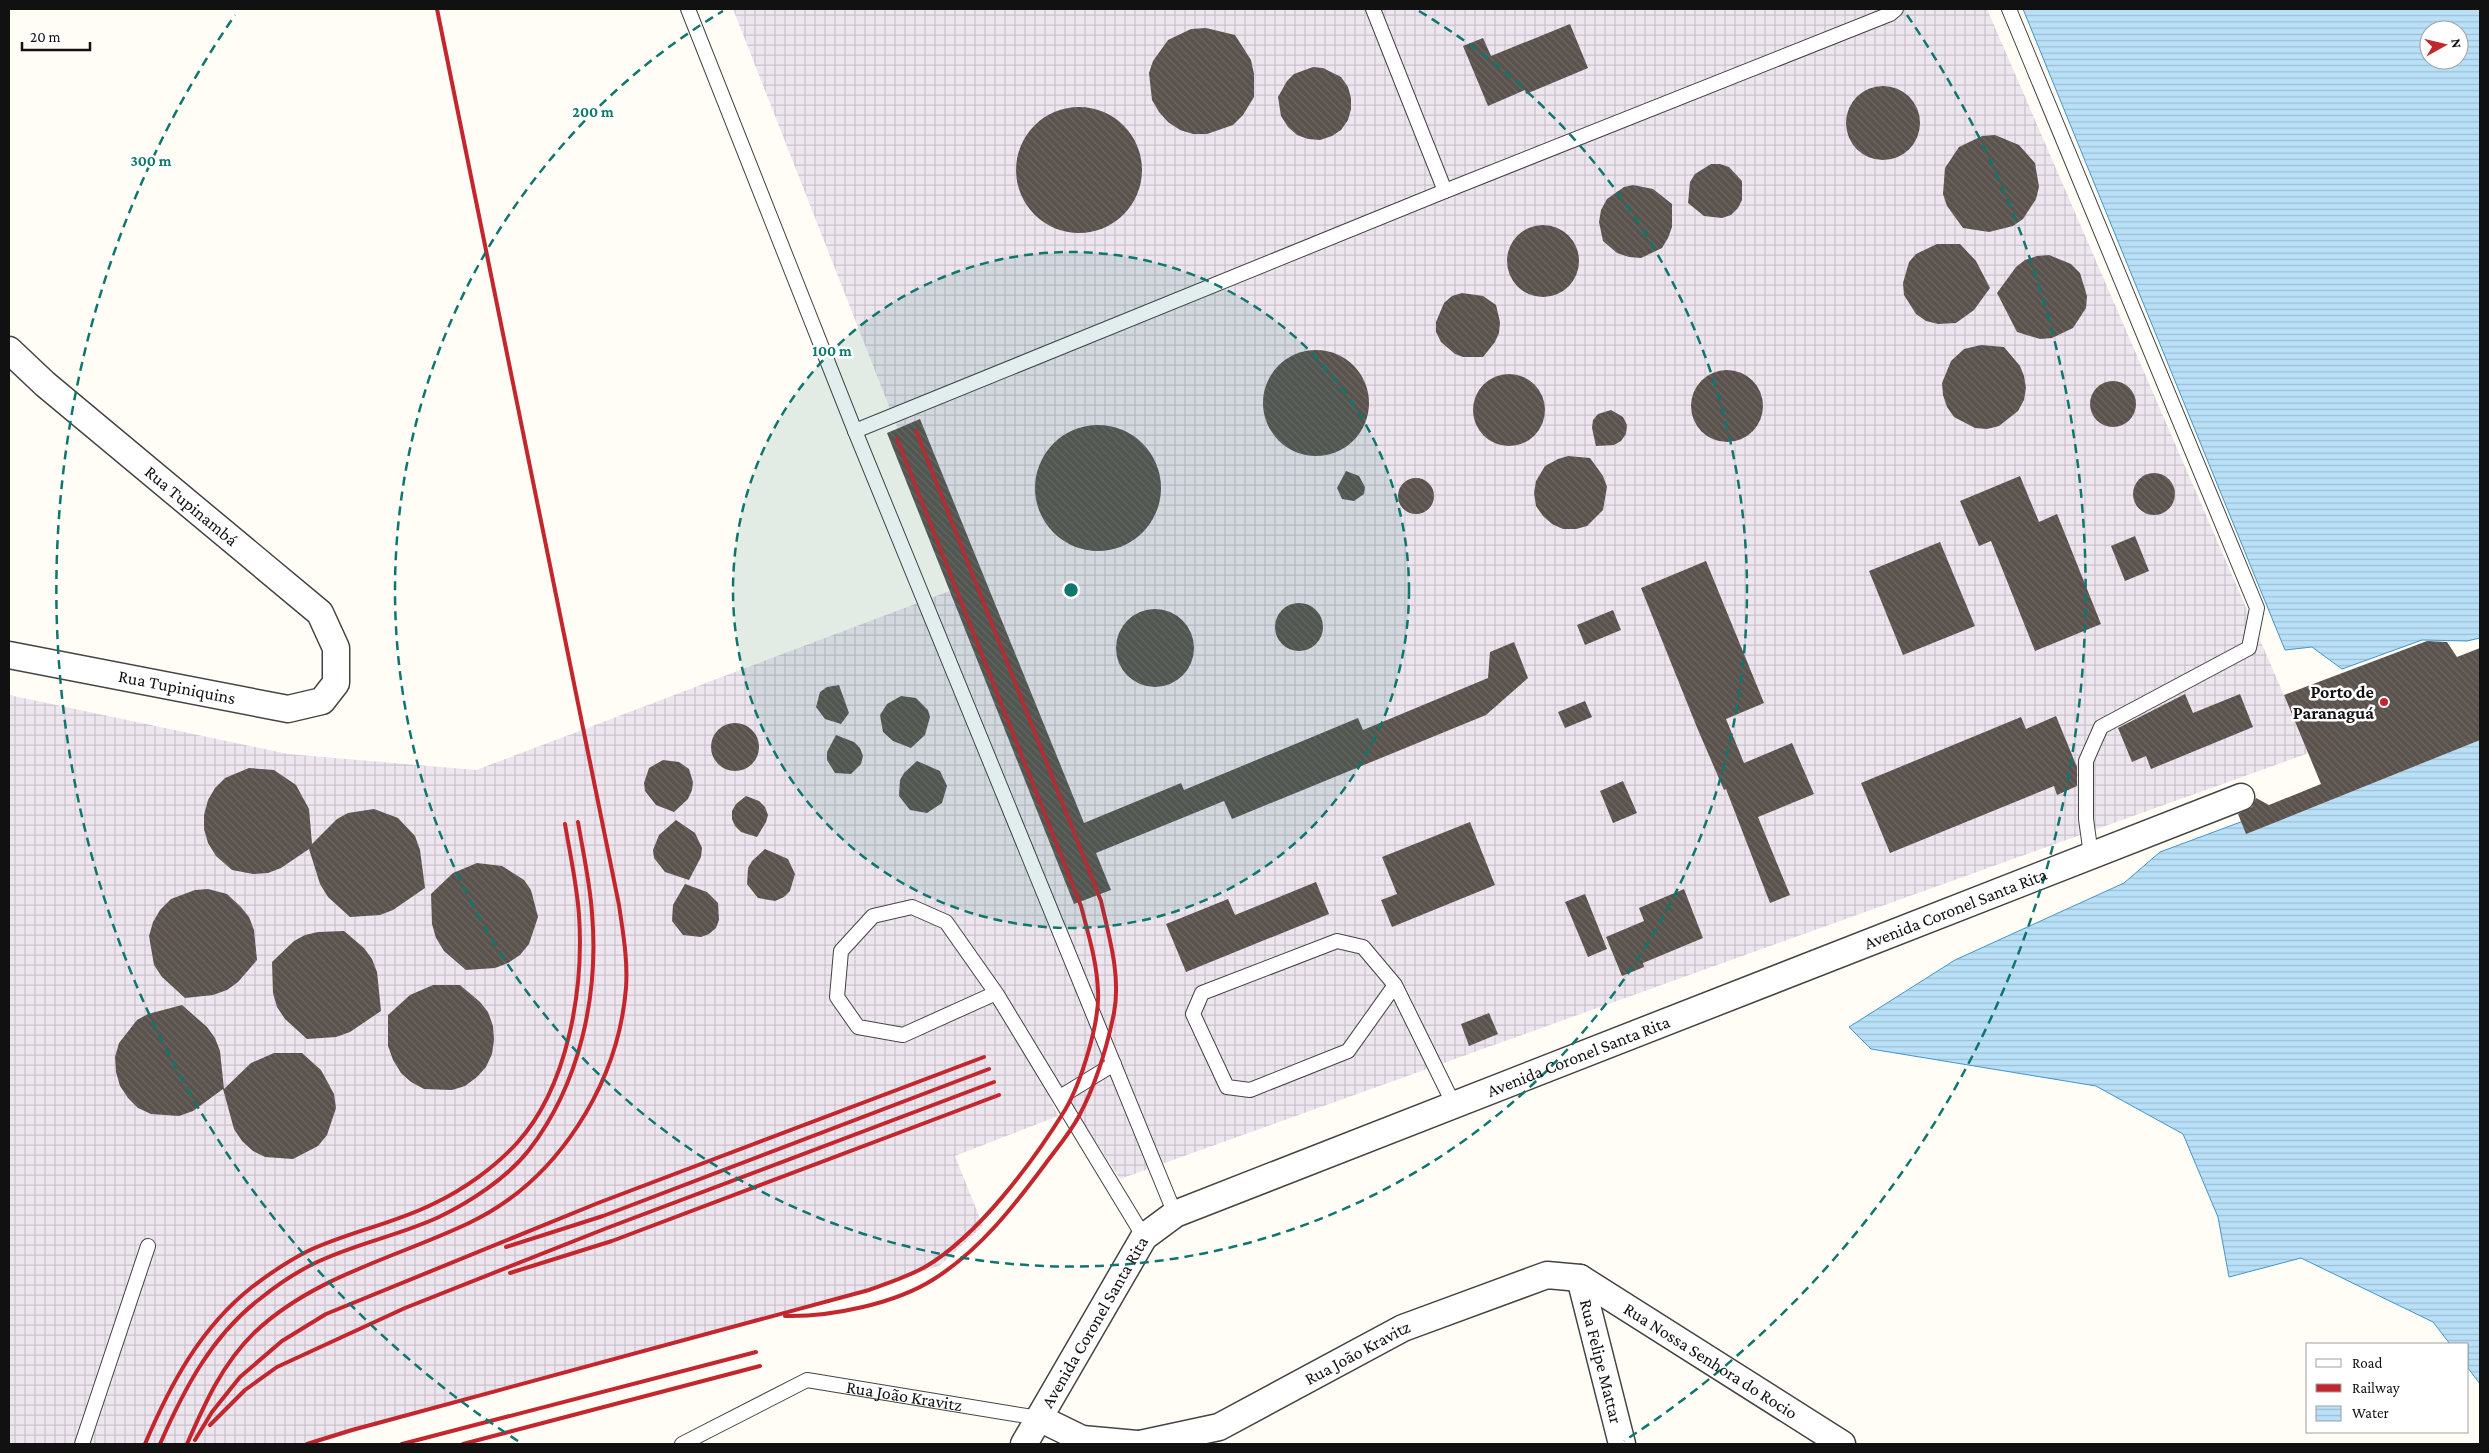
<svg xmlns="http://www.w3.org/2000/svg" width="2489" height="1453" font-family="'Crimson Pro',serif">
<style>
.industrial{fill:url(#industrial-grid)}
.water{fill:url(#water-rules);stroke:#3f96cf;fill-rule:evenodd}
.building{fill:url(#building-back-hatch)}
.lines{fill:none;stroke-linecap:round;stroke-linejoin:round}
.lane-casing{stroke:#444;stroke-width:16}
.street-casing{stroke:#444;stroke-width:29}
.lane{stroke:#fff;stroke-width:14}
.street{stroke:#fff;stroke-width:26}
.rail{stroke:#c4262e;stroke-width:4}
.ring{fill:none;stroke:#0f766e;stroke-width:2.5;stroke-dasharray:9 6}
.poi-dot{fill:#c4262e;stroke:#fff;stroke-width:2}
.labels{text-anchor:middle;stroke-width:5;stroke-linejoin:round;paint-order:stroke}
.street-label{font-size:18px;fill:#111;stroke:#fff}
.poi-label{font-size:18px;font-weight:bold;fill:#111;stroke:#fff;text-anchor:end}
.centre{fill:#0f766e;stroke:#fff;stroke-width:2.5}
.ring-label{font-size:15px;text-anchor:middle;font-weight:bold;fill:#0f766e;stroke:#fff;stroke-width:5;stroke-linejoin:round;paint-order:stroke}
</style>
<defs>
<pattern id="industrial-grid" width="8" height="8" patternUnits="userSpaceOnUse" patternTransform="scale(1.25)"><rect width="8" height="8" fill="#eee6ef"/><path d="M0 4h8M4 0v8" fill="none" stroke="#cbc4cc"/></pattern>
<pattern id="water-rules" width="6" height="5" patternUnits="userSpaceOnUse" patternTransform="scale(1.25)"><rect width="6" height="5" fill="#b9e0f7"/><path d="M0 2.5h6" fill="none" stroke="#9ebfd3"/></pattern>
<pattern id="building-back-hatch" width="6" height="6" patternUnits="userSpaceOnUse" patternTransform="scale(1.25)"><rect width="6" height="6" fill="#5a524d"/><path d="M-1 5l2 2M0 0l6 6M5-1l2 2" fill="none" stroke="#6d6662"/></pattern>
</defs>
<rect width="100%" height="100%" fill="#fffdf5"/>
<!-- industrial -->
<polygon class="industrial" points="733,9 1987,9 2309,753 1120,1179 1038,1053 1031,1056 1058,1116 955,1156 983,1226 939,1266 893,1282 312,1444 9,1444 9,695 288,754 476,770 960,587"/>
<!-- water -->
<g class="water">
<path d="M 2023,9 L 2480,9 L 2480,638 L 2467,641 L 2422,640 L 2342,669 L 2312,647 L 2285,650 ZM 2429,30 L 2459,30 L 2459,60 L 2429,60 Z"/>
<polygon points="2480,733 2480,1384 2468,1368 2468,1344 2450,1344 2433,1322 2301,1258 2229,1277 2218,1217 2183,1134 2096,1086 1871,1049 1849,1027 1955,960 2124,883 2160,852"/>
</g>
<!-- building -->
<g class="building">
<polygon points="1570,24 1588,68 1526,94 1525,90 1488,106 1463,46 1483,38 1491,56"/>
<polygon points="1206,28 1235,35 1251,60 1254,74 1254,97 1243,115 1233,125 1207,134 1193,134 1180,130 1168,122 1159,112 1152,100 1149,73 1153,61 1168,40 1191,29"/>
<polygon points="1313,67 1323,68 1341,77 1348,87 1351,98 1351,109 1348,120 1341,130 1332,136 1320,140 1308,139 1297,135 1288,127 1281,116 1278,97 1287,81 1294,74"/>
<circle cx="1883" cy="123" r="37"/>
<circle cx="1079" cy="170" r="63"/>
<polygon points="1995,135 2019,145 2035,163 2039,187 2036,199 2023,219 2013,226 1989,232 1963,228 1947,206 1943,194 1945,168 1959,147 1982,136"/>
<polygon points="1711,164 1720,164 1729,167 1742,181 1742,200 1738,208 1731,215 1722,218 1704,216 1688,203 1690,182 1695,174"/>
<polygon points="1633,185 1653,189 1672,204 1672,227 1668,238 1662,248 1641,258 1629,257 1617,253 1603,241 1599,222 1601,210 1607,199 1624,187"/>
<circle cx="1543" cy="261" r="36"/>
<polygon points="1937,244 1960,244 1976,261 1990,288 1974,310 1956,323 1938,324 1926,321 1916,314 1904,295 1903,283 1909,262 1916,254"/>
<polygon points="2049,255 2071,264 2080,273 2087,296 2086,308 2073,328 2052,338 2040,339 2017,332 1997,293 2016,267 2025,260 2037,256"/>
<polygon points="1462,293 1483,296 1496,305 1500,322 1499,333 1495,342 1483,357 1463,357 1455,354 1441,342 1436,332 1436,322 1444,303 1452,296"/>
<polygon points="1981,345 2004,347 2020,366 2024,376 2026,388 2024,400 2018,411 1999,426 1987,429 1975,428 1954,417 1947,407 1943,395 1942,383 1951,361 1964,349"/>
<circle cx="1316" cy="403" r="53"/>
<circle cx="1727" cy="406" r="36"/>
<circle cx="1509" cy="410" r="36"/>
<circle cx="2113" cy="404" r="23"/>
<polygon points="1611,410 1623,417 1627,425 1626,434 1621,441 1614,445 1596,446 1592,428 1593,420 1598,414"/>
<polygon points="920,419 1084,823 1181,783 1184,790 1358,718 1363,730 1488,678 1490,652 1514,642 1528,678 1486,715 1232,819 1224,801 1096,853 1111,890 1074,904 887,433"/>
<circle cx="1098" cy="488" r="63"/>
<polygon points="1568,456 1590,458 1603,476 1607,487 1603,510 1587,526 1576,529 1563,529 1552,524 1543,516 1536,506 1534,493 1536,481 1545,466 1558,459"/>
<polygon points="1346,471 1359,476 1365,487 1364,494 1354,501 1342,499 1337,488"/>
<circle cx="2154" cy="494" r="21"/>
<polygon points="2020,476 2039,522 2057,514 2101,624 2035,651 1991,541 1979,546 1960,501"/>
<circle cx="1416" cy="496" r="18"/>
<polygon points="2135,536 2149,571 2125,581 2111,546"/>
<polygon points="1940,542 1975,626 1903,655 1869,571"/>
<polygon points="1706,561 1764,703 1726,719 1744,763 1792,743 1814,794 1758,817 1790,895 1770,903 1726,789 1724,790 1698,730 1641,588"/>
<circle cx="1299" cy="627" r="24"/>
<circle cx="1155" cy="648" r="39"/>
<polygon points="1613,610 1621,630 1585,645 1577,625"/>
<polygon points="2427,641 2447,642 2457,657 2480,648 2480,740 2246,834 2238,814 2252,807 2256,798 2269,805 2321,784 2284,695"/>
<polygon points="839,685 849,713 841,724 825,719 816,707 820,692 827,687"/>
<polygon points="2185,694 2193,713 2240,694 2253,727 2151,769 2146,756 2132,762 2118,728"/>
<polygon points="901,696 916,698 928,710 930,717 925,735 911,748 893,741 883,732 880,715 887,704"/>
<polygon points="1585,701 1592,717 1565,728 1558,712"/>
<polygon points="2056,716 2077,767 2077,786 2057,795 2054,786 1890,853 1861,783 2021,717 2026,729"/>
<circle cx="735" cy="747" r="24"/>
<polygon points="836,735 854,742 860,748 863,756 861,764 851,774 835,773 827,760 827,752"/>
<polygon points="663,760 679,762 689,769 693,782 692,790 688,799 674,812 656,805 645,791 644,783 649,768"/>
<polygon points="917,761 940,771 947,786 942,803 927,813 910,810 899,796 900,780 904,773"/>
<polygon points="249,768 274,770 296,785 309,809 312,844 337,819 348,813 374,809 398,818 415,836 420,850 425,888 393,910 380,915 350,917 328,897 320,884 309,849 281,868 268,873 253,874 232,870 216,856 208,843 204,829 204,815 208,800 215,788 225,778"/>
<polygon points="1623,781 1637,813 1613,823 1600,791"/>
<polygon points="746,796 759,801 765,807 768,815 766,822 757,837 741,832 735,826 732,819 732,811 736,804"/>
<polygon points="676,820 695,833 702,848 701,857 689,880 665,872 654,858 653,850 659,835"/>
<polygon points="1470,822 1495,885 1392,927 1381,900 1397,894 1382,857"/>
<polygon points="765,849 788,859 795,874 790,891 784,897 775,901 758,898 747,884 748,868 752,861"/>
<polygon points="477,863 502,866 524,880 531,890 538,917 529,944 520,955 508,963 495,968 466,970 444,951 436,938 432,924 431,894 453,873"/>
<polygon points="1316,882 1329,914 1186,972 1166,924 1228,899 1235,915"/>
<polygon points="685,884 707,892 718,903 719,920 716,928 709,934 701,937 683,935 672,921 673,905"/>
<polygon points="208,889 227,894 241,907 249,917 254,930 257,960 238,982 227,990 213,995 185,998 162,977 154,965 149,936 153,922 160,910 171,899 195,890"/>
<polygon points="1684,889 1703,938 1643,963 1644,967 1622,976 1606,937 1644,921 1639,908"/>
<polygon points="1585,894 1607,949 1588,957 1565,902"/>
<polygon points="344,931 364,948 372,959 377,972 381,1011 350,1032 336,1037 307,1039 285,1019 277,1007 273,993 272,962 294,941 305,935 318,932"/>
<polygon points="433,985 460,985 480,1002 488,1012 493,1026 494,1040 492,1054 486,1067 477,1077 465,1086 452,1090 424,1089 411,1082 401,1073 393,1060 388,1046 388,1015 410,995"/>
<polygon points="182,1005 207,1027 215,1038 220,1051 224,1089 251,1063 274,1053 302,1053 321,1070 334,1094 336,1108 327,1135 318,1146 293,1159 265,1157 253,1151 242,1141 234,1129 223,1089 193,1111 179,1116 151,1114 138,1108 128,1098 120,1086 116,1072 115,1057 119,1043 137,1020 148,1014"/>
<polygon points="1489,1013 1498,1034 1469,1046 1461,1024"/>
</g>
<g class="lines">
<!-- lane casing -->
<g class="lane-casing">
<g id="lane">
<polyline points="688,9 855,431 1175,1214"/>
<polyline points="1373,9 1445,191"/>
<polyline points="2009,9 2257,608 2249,648 2101,727 2086,761 2086,819 2091,855"/>
<polyline points="855,431 1445,191 1890,14 1896,9"/>
<polyline points="1395,985 1348,1051 1250,1090 1227,1087 1193,1014 1202,993 1337,941 1363,947 1395,985 1454,1105"/>
<polyline points="996,993 903,1035 858,1027 837,997 841,951 873,916 912,907 946,922 996,993 1144,1237"/>
<polyline points="1060,1097 1114,1064"/>
<polyline points="82,1444 148,1246"/>
<path id="s1" d="M 682,1444 L 807,1380 L 1039,1418"/>
</g>
</g>
<!-- street casing -->
<g class="street-casing">
<g id="street">
<path id="s2" d="M 9,350 L 45,384 L 320,613 L 336,648 L 336,683 L 322,701 L 288,709 L 9,655"/>
<path id="s3" d="M 1580,1278 L 1622,1444"/>
<polyline points="1039,1418 1082,1439 1137,1444"/>
<path id="s4" d="M 1024,1444 L 1144,1237 L 1175,1214 L 2241,797"/>
<path id="s5" d="M 1140,1444 L 1219,1427 L 1403,1328 L 1547,1275 L 1580,1278 L 1842,1444"/>
</g>
</g>
<!-- lane -->
<use href="#lane" class="lane"/>
<!-- street -->
<use href="#street" class="street"/>
<!-- rail -->
<g class="rail">
<polyline points="506,1247 603,1216 989,1069"/>
<polyline points="510,1273 612,1241 999,1095"/>
<path d="M 785,1316 C 830,1317 895,1304 934,1279 C 980,1250 1014,1206 1046,1163 C 1057,1148 1070,1133 1079,1116 C 1095,1086 1107,1047 1114,1013 C 1121,975 1109,937 1101,901 L 916,431"/>
<polyline points="210,1425 245,1390 277,1367 405,1308 607,1228 994,1082"/>
<polyline points="195,1440 212,1412 240,1377 282,1341 326,1314 598,1203 984,1057"/>
<path d="M 145,1444 C 170,1385 200,1328 252,1287 C 269,1274 288,1261 308,1251 C 348,1232 393,1224 433,1204 C 463,1190 494,1168 517,1143 C 568,1087 584,989 579,915 C 577,885 570,854 565,824"/>
<path d="M 160,1444 C 184,1389 212,1335 261,1298 C 277,1285 295,1273 313,1264 C 353,1244 398,1236 439,1217 C 470,1202 507,1178 529,1150 C 580,1084 599,995 592,913 C 590,883 583,852 578,822"/>
<path d="M 187,1444 C 205,1403 222,1364 255,1332 C 314,1276 398,1257 469,1223 C 558,1181 618,1084 626,988 C 628,960 623,933 619,905 L 437,9"/>
<path d="M 307,1444 L 352,1430 L 869,1290 C 888,1283 907,1277 925,1267 C 978,1236 1033,1162 1065,1110 C 1081,1083 1100,1022 1098,991 C 1097,962 1088,933 1081,906 L 897,439"/>
<polyline points="402,1444 756,1352"/>
<polyline points="463,1444 760,1366"/>
</g>
</g>
<!-- distance rings -->
<circle cx="1071" cy="590" r="338" fill="#0f766e" fill-opacity=".12"/>
<g class="ring">
<circle cx="1071" cy="590" r="338"/>
<path d="M1419 11A676 676 0 1 1 723 11"/>
<path d="M518 1441A1015 1015 0 0 1 235 15M1907 15A1015 1015 0 0 1 1624 1441"/>
</g>
<!-- markers -->
<circle class="poi-dot" cx="2384" cy="702" r="5"/>
<g class="labels">
<!-- street labels -->
<g class="street-label">
<text dy="6" stroke="none"><textPath href="#s2" startOffset="240">Rua Tupinambá</textPath></text>
<text transform="translate(177 687) rotate(11)" y="6">Rua Tupiniquins</text>
<text dy="6" stroke="none"><textPath href="#s4" startOffset="1116">Avenida Coronel Santa Rita</textPath></text>
<text dy="6" stroke="none"><textPath href="#s4" startOffset="711">Avenida Coronel Santa Rita</textPath></text>
<text dy="6" stroke="none"><textPath href="#s4" startOffset="141">Avenida Coronel Santa Rita</textPath></text>
<text dy="6" stroke="none"><textPath href="#s5" startOffset="238">Rua João Kravitz</textPath></text>
<text dy="6" stroke="none"><textPath href="#s3" startOffset="86">Rua Felipe Mattar</textPath></text>
<text dy="6" stroke="none"><textPath href="#s5" startOffset="631">Rua Nossa Senhora do Rocio</textPath></text>
<text dy="6" stroke="none"><textPath href="#s1" startOffset="239">Rua João Kravitz</textPath></text>
</g>
<!-- poi labels -->
<g class="poi-label">
<text x="2374" y="698">Porto de<tspan x="2374" dy="21">Paranaguá</tspan></text>
</g>
</g>
<circle cx="1071" cy="590" r="8" class="centre"/>
<g class="ring-label">
<text x="593" y="117">200 m</text>
<text x="151" y="166">300 m</text>
<text x="832" y="356">100 m</text>
</g>
<!-- border -->
<rect width="2489" height="1453" fill="none" stroke="#111111" stroke-width="20"/>
<!-- legend -->
<rect x="2306" y="1343" width="162" height="90" fill="#ffffff" stroke="#a0a0a0"/>
<rect x="2316" y="1359" width="25" height="8" fill="#ffffff" stroke="#a0a0a0"/>
<text x="2352" y="1368" font-size="15" fill="#111111">Road</text>
<rect x="2316" y="1384" width="25" height="8" fill="#c4262e" stroke="#a0a0a0"/>
<text x="2352" y="1393" font-size="15" fill="#111111">Railway</text>
<rect x="2316" y="1406" width="25" height="15" fill="url(#water-rules)" stroke="#a0a0a0"/>
<text x="2352" y="1418" font-size="15" fill="#111111">Water</text>
<!-- north arrow -->
<g transform="translate(2444 45) rotate(82)"><circle r="24" fill="#ffffff" stroke="#a0a0a0"/>
<path d="M0-4L9 19L0 12L-9 19Z" fill="#c4262e"/>
<text y="-8" font-size="14" font-weight="bold" text-anchor="middle" fill="#111111">N</text>
</g>
<!-- scale -->
<path d="M22 42v8h68v-8" fill="none" stroke="#111111" stroke-width="2.5"/>
<text x="30" y="42" font-size="15" fill="#111111" stroke="#ffffff" stroke-width="4" paint-order="stroke">20 m</text>
</svg>
